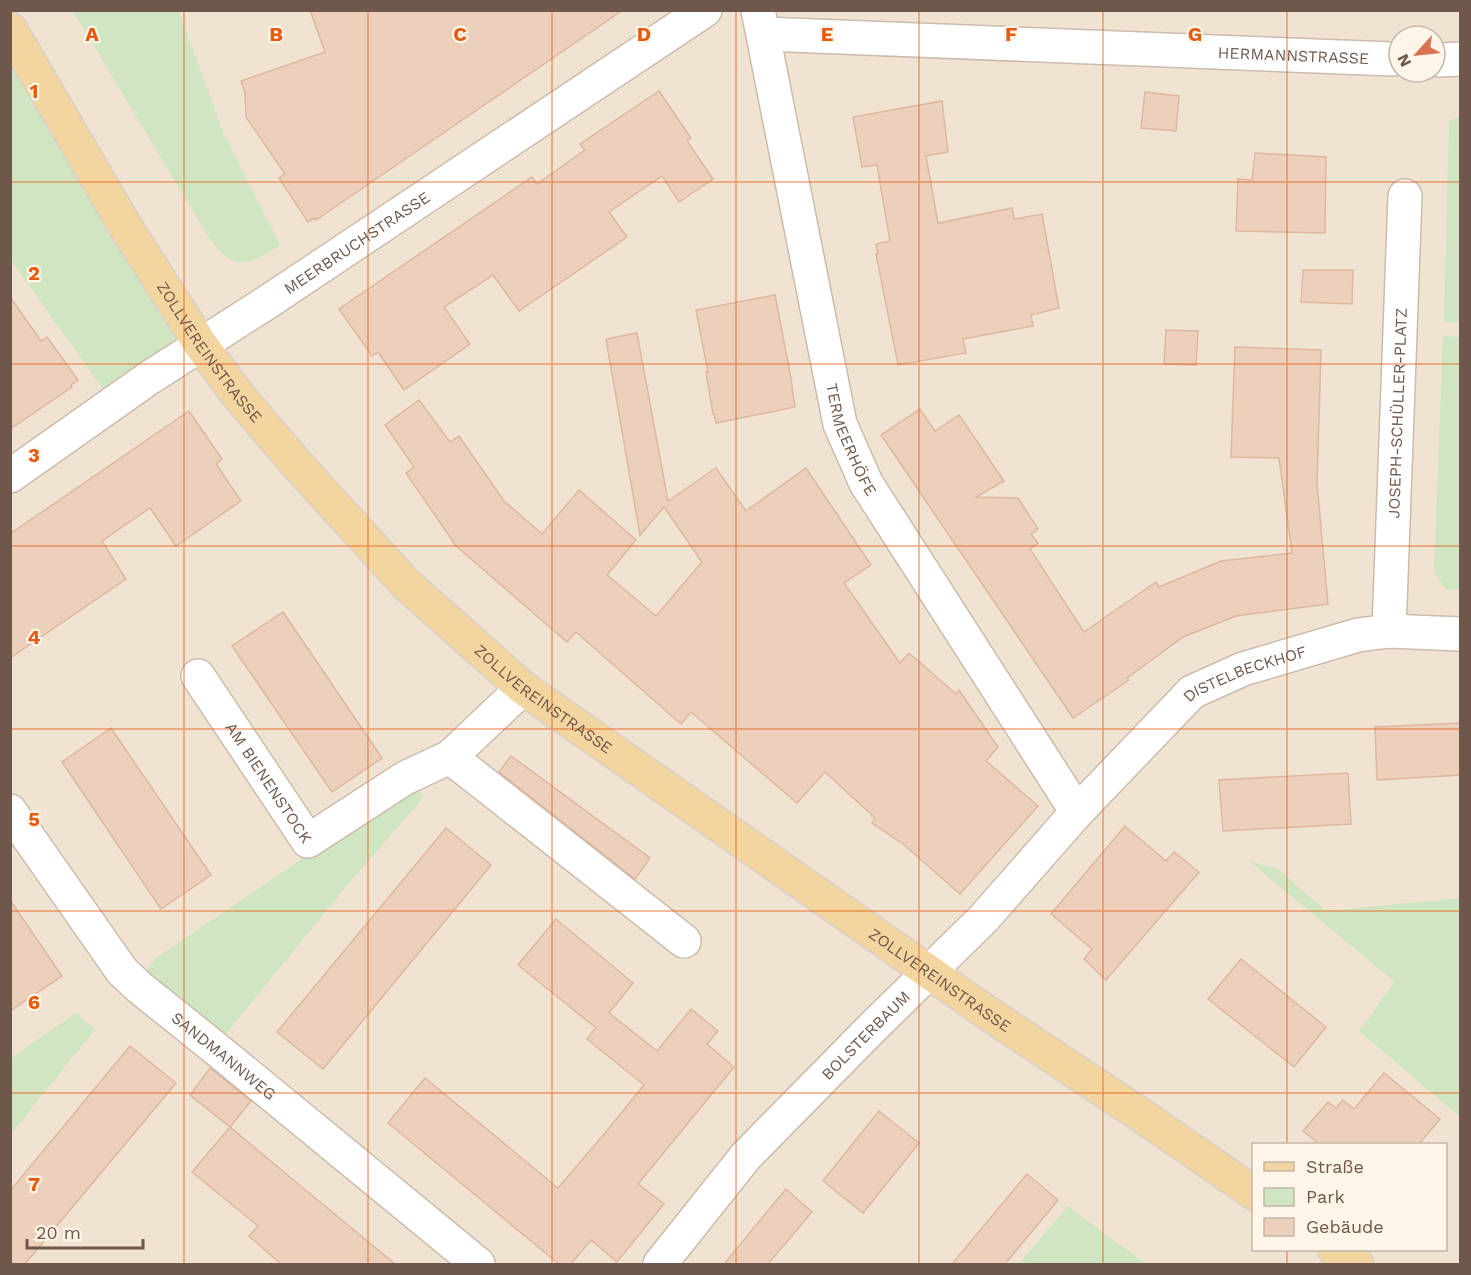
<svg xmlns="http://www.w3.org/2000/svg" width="1471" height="1275" font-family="'Work Sans',sans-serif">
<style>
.residential{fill:#f1e3d1;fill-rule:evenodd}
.green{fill:#d0e6c2}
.building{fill:#edd0bc;stroke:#deb79e;stroke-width:1.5}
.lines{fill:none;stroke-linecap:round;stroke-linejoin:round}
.minor-casing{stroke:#ccbbad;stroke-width:36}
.major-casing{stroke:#d7d0cd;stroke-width:36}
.minor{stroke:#fff;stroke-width:33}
.major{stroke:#f3d59f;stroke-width:33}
.grid{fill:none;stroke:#e8590c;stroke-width:1.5;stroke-opacity:0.55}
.labels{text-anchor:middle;stroke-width:4.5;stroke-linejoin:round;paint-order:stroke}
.street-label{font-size:16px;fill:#6f584b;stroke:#fdf5e8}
.grid-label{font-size:20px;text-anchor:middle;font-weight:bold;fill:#e8590c;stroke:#fdf5e8;stroke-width:4.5;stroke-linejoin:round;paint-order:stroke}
</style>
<rect width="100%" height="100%" fill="#faf1e2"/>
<!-- residential -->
<path class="residential" d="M 11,11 L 1460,11 L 1460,1264 L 11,1264 ZM 1399,36 L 1435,36 L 1435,72 L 1399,72 ZM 1254,1144 L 1446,1144 L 1446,1250 L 1254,1250 Z"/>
<!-- green -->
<g class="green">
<path d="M 73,11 L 179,11 L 223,132 L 280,245 C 248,267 234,272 209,238 Z"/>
<polygon points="10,40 198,344 111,400 11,260"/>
<polygon points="1460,116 1460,322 1444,322 1449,121"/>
<polygon points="1443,336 1460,337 1460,589 1446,590 1434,571"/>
<polygon points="414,786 424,797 344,889 221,1040 143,975 156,958 381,805"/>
<polygon points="1249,861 1278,869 1326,911 1460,898 1460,1117 1359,1031 1395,982"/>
<polygon points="76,1013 95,1029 11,1134 11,1058"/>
<polygon points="1068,1206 1146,1264 1019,1264"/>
</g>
<!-- building -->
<g class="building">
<polygon points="310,10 623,10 316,220 315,218 308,222 279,178 285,174 246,117 245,93 241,81 325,52"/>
<polygon points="659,91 691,138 687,141 713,179 679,202 662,176 609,212 627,237 519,311 493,275 444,307 470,344 404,390 378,352 372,356 339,309 532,177 537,184 585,150 580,144"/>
<polygon points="1145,92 1179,96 1176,131 1141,128"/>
<polygon points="942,101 948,152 926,156 938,223 1012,208 1014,219 1042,214 1059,308 1031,315 1033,326 963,339 966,353 898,365 876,254 878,254 876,244 890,241 877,165 862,167 853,117"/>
<polygon points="1255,153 1326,157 1325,233 1236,231 1238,179 1252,180"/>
<polygon points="1303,270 1353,270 1352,304 1301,302"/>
<polygon points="775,295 790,373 795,407 716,423 714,414 713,414 706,372 708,372 696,310"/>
<polygon points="10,297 41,341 47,337 78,380 71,385 72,387 10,429"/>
<polygon points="1166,330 1198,331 1196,365 1164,364"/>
<polygon points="637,333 668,501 716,468 746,511 806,468 871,565 844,583 900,663 909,653 956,694 959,690 998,747 986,761 1038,806 960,894 903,844 872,823 875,818 825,772 797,803 691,712 681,724 576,632 567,642 456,546 406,473 414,467 385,425 419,400 450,442 459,436 504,501 542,534 579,490 636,540 607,575 656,616 702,562 664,507 640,535 606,339"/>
<polygon points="1235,347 1321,350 1317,484 1328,604 1236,616 1183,637 1127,678 1129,680 1073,718 881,435 920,409 935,431 959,415 1004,481 976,497 1018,498 1038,529 1031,534 1038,543 1030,549 1084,632 1156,582 1159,587 1221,561 1292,553 1279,458 1231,457"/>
<polygon points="189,411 222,459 216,464 241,501 176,546 150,508 102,541 126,579 10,658 10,534"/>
<polygon points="283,612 382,758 332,792 232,646"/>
<polygon points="1461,723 1461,775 1377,780 1375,727"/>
<polygon points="111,728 211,875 161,909 62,762"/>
<polygon points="511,756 650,858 635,879 499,772"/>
<polygon points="1348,773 1351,824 1223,831 1219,780"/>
<polygon points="1125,826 1166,861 1174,852 1199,872 1106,980 1084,959 1092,949 1051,914"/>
<polygon points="446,828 491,865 323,1069 277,1032"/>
<polygon points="10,900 62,976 10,1011"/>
<polygon points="556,919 633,983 609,1013 657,1051 691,1009 718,1031 707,1044 734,1067 638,1184 664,1204 617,1262 591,1240 571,1264 559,1264 388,1123 425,1078 558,1188 605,1133 644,1085 587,1039 596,1028 518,965"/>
<polygon points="1241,959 1326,1027 1294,1067 1208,999"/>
<polygon points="130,1046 176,1083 25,1264 10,1264 10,1191"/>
<polygon points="210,1068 251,1101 230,1127 190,1095"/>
<polygon points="1384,1073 1440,1119 1419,1144 1319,1144 1303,1131 1328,1102 1336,1108 1343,1100 1354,1109"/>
<polygon points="879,1111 919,1143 863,1213 823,1181"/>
<polygon points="230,1127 291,1178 395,1264 281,1264 249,1236 258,1226 192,1172"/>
<polygon points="1027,1174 1058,1200 1005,1264 952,1264"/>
<polygon points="786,1189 812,1212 768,1264 724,1264"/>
</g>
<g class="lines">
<!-- minor casing -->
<g class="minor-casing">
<g id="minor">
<path id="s1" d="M 758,10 L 840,424 L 866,483 L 1077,812"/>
<path id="s2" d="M 764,34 L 1392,59"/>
<polyline points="1440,60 1460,59"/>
<path id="s3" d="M 10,476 L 149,378 L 266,303 L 705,10"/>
<path id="s4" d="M 1389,631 L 1405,196"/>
<path id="s5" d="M 198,676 L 308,841 L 405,778 L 450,757 L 523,688"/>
<polyline points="450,757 684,941"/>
<path id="s6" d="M 10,811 L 122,971 L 139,987 L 220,1052 L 478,1264"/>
<path id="s7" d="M 660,1264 L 746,1156 L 870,1030 L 984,918 L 1077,812 L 1192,692 L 1243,669 L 1358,635 L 1389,631 L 1460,634"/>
</g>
</g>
<!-- major casing -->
<g class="major-casing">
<g id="major">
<path id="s8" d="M 10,29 L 125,226 L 201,345 L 237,394 L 294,461 L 406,584 L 523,688 L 989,1014 L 1138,1113 L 1254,1193"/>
<polyline points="1335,1250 1357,1264"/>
</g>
</g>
<!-- minor -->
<use href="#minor" class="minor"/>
<!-- major -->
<use href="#major" class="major"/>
</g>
<!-- grid -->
<path class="grid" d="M 184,10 L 184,1264M 368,10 L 368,1264M 552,10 L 552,1264M 736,10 L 736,1264M 919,10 L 919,1264M 1103,10 L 1103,1264M 1287,10 L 1287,1144M 10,182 L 1460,182M 10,364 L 1460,364M 10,546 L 1460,546M 10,729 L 1460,729M 10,911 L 1460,911M 10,1093 L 1460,1093M 1287,1250 L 1287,1264"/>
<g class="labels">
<!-- street labels -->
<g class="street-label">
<text dy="6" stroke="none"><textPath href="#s2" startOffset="530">HERMANNSTRASSE</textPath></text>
<text dy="6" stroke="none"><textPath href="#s3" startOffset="418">MEERBRUCHSTRASSE</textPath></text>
<text dy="6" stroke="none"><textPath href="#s8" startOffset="380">ZOLLVEREINSTRASSE</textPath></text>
<text dy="6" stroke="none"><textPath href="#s4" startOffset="218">JOSEPH-SCHÜLLER-PLATZ</textPath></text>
<text dy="6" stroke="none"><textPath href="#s1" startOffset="440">TERMEERHÖFE</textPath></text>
<text dy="6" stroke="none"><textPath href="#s7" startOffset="838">DISTELBECKHOF</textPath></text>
<text dy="6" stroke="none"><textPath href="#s8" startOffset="864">ZOLLVEREINSTRASSE</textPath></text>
<text dy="6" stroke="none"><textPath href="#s5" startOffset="128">AM BIENENSTOCK</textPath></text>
<text dy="6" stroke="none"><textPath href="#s8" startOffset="1350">ZOLLVEREINSTRASSE</textPath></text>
<text dy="6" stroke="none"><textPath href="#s7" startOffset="308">BOLSTERBAUM</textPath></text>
<text dy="6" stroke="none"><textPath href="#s6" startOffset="328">SANDMANNWEG</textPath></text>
</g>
</g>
<g class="grid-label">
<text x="92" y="41">A</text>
<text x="276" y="41">B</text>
<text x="460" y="41">C</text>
<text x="644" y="41">D</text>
<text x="827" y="41">E</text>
<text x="1011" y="41">F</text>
<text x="1195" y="41">G</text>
<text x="34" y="98">1</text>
<text x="34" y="280">2</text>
<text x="34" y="462">3</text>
<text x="34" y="644">4</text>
<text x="34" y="826">5</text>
<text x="34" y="1009">6</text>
<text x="34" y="1191">7</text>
</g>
<!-- border -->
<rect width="1471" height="1275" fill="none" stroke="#6f584b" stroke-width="24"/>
<!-- legend -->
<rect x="1252" y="1143" width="195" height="108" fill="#fdf5e8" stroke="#c4b6a9" stroke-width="1.5"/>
<rect x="1264" y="1162" width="30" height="9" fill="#f3d59f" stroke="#c4b6a9" stroke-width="1.5"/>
<text x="1306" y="1173" font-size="18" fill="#6f584b">Straße</text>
<rect x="1264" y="1188" width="30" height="18" fill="#d0e6c2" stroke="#c4b6a9" stroke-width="1.5"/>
<text x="1306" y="1203" font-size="18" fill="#6f584b">Park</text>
<rect x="1264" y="1218" width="30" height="18" fill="#edd0bc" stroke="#c4b6a9" stroke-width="1.5"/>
<text x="1306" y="1233" font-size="18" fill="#6f584b">Gebäude</text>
<!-- north arrow -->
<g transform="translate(1417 54) rotate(243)"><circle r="28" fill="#fdf5e8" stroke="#c4b6a9" stroke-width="1.5"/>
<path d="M0-4.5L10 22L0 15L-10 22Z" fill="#da7251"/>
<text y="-9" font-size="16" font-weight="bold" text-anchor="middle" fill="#6f584b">N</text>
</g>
<!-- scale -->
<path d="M27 1239v9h116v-9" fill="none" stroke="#6f584b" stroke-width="3"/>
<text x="36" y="1239" font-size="18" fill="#6f584b" stroke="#fdf5e8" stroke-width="4.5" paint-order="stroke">20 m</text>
</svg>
